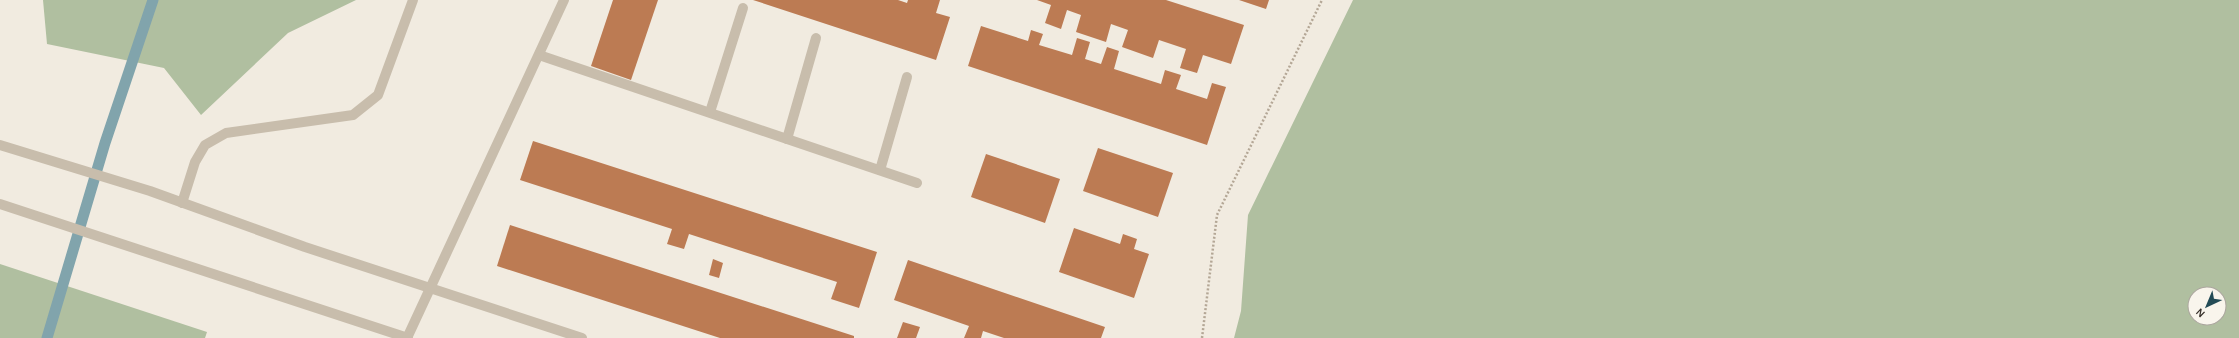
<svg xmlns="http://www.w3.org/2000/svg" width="2239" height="338" font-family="Karla,sans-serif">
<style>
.green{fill:#b0bfa0;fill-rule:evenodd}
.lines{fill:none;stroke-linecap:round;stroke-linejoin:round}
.stream{stroke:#81a4ac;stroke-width:11}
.building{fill:#bc7b53}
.path{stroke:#b4a796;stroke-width:2.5;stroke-dasharray:2 2;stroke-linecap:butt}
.service{stroke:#c8bdac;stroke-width:10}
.minor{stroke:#c8bdac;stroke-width:10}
</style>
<rect width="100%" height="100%" fill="#f1ebe0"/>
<!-- green -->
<g class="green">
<polygon points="43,0 356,0 288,33 201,115 164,68 47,44"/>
<path d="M 1353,0 L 2239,0 L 2239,338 L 1234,338 L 1241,311 L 1248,215 ZM 2195,294 L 2219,294 L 2219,318 L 2195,318 Z"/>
<polygon points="0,264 207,332 205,338 0,338"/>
</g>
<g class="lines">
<!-- stream -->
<polyline class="stream" points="47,338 105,143 153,0"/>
</g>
<!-- building -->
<g class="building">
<polygon points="613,0 658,0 631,80 591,66"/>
<polygon points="753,0 898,0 907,3 908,0 940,0 936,13 950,17 936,60"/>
<polygon points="1037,0 1166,0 1244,25 1231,64 1203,55 1197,73 1180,68 1186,49 1159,40 1153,58 1122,47 1128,30 1111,24 1106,42 1076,32 1081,15 1067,10 1061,29 1045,23 1051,5"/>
<polygon points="1239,0 1269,0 1266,9"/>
<polygon points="981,26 1028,41 1031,30 1043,34 1039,45 1072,55 1077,38 1090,42 1085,59 1101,64 1107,47 1119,51 1114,69 1161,84 1165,70 1181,75 1176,89 1207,99 1212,83 1226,87 1207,145 968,66"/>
<polygon points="533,141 877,252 859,308 831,299 837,282 689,234 684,249 667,244 672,229 520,180"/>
<polygon points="1098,148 1173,173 1158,217 1083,191"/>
<polygon points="986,154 1060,179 1045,223 971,197"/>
<polygon points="510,225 854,336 854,338 720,338 497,266"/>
<polygon points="1074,228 1120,244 1123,234 1137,239 1134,249 1149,254 1134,298 1059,272"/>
<polygon points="713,259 723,263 719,278 709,275"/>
<polygon points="908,260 1105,327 1101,338 1004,338 983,331 981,338 964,338 969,326 894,300"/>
<polygon points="903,322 920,327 916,338 897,338"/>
</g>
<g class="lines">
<!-- path -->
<polyline class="path" points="1202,338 1217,215 1322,0"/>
<!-- service -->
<g class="service">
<polyline points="539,55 917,183"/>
<polyline points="710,112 743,8"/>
<polyline points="787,139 816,38"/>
<polyline points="880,170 907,77"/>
<polyline points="182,203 195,162 205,145 226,133 353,115 378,95 413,0"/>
</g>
<!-- minor -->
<g class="minor">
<polyline points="0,145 150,191 305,247 582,338"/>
<polyline points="0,204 408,338"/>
<polyline points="407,338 564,0"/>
</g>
</g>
<!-- north arrow -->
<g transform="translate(2207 306) rotate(224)"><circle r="19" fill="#f9f5ec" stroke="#aba69e"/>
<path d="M0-3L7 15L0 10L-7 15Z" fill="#234b55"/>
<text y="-6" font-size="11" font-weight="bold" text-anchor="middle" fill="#37302a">N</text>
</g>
</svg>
